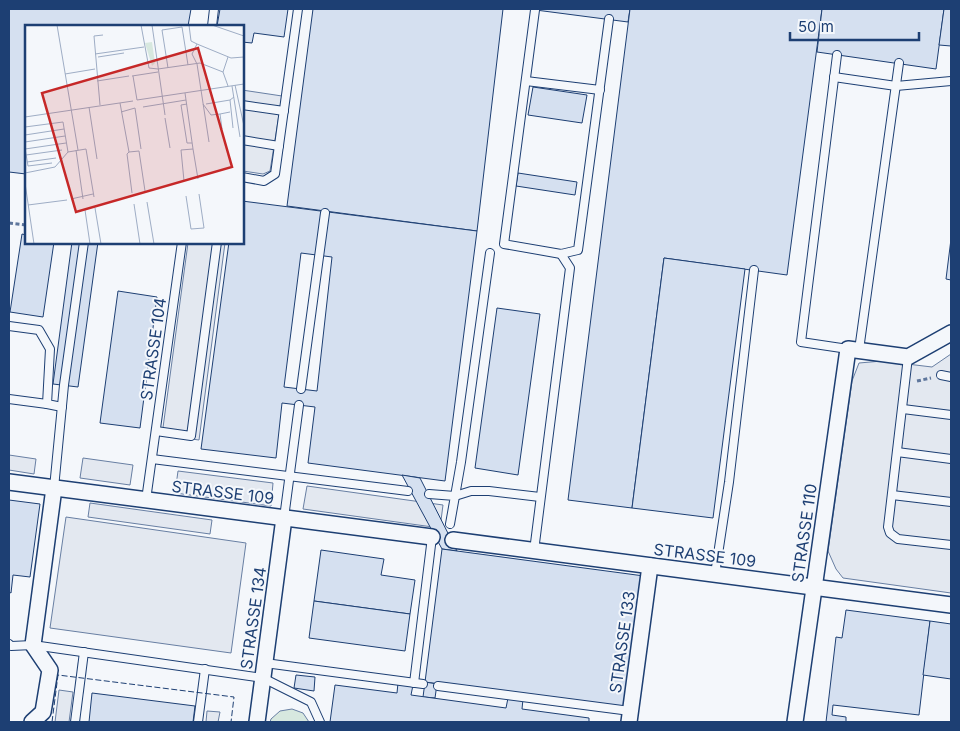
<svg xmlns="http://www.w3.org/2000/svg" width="960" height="731" font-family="Inter,sans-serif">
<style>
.green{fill:#d7e8df;stroke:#687fa3}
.parking{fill:#e3e8f0;stroke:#687fa3}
.building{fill:#d5e0f0;stroke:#1d3f73;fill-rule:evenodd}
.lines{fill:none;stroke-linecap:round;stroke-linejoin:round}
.service-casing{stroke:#1d3f73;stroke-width:10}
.minor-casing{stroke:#1d3f73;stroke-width:18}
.path{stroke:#5e769c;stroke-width:3;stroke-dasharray:4 2.5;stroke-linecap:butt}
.service{stroke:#f4f7fb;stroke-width:8}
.minor{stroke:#f4f7fb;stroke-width:15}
.fence{stroke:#1d3f73;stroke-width:1;stroke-dasharray:6 2.5;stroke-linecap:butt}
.labels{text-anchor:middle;stroke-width:4;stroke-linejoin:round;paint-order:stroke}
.street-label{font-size:16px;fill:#1d3f73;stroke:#f4f7fb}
.inset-road{fill:none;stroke:#9eadc5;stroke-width:1}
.view{fill:#c62828;fill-opacity:0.15;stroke:#c62828;stroke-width:2.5}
.inset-edge{fill:none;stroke:#1d3f73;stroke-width:2.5}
</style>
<rect width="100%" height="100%" fill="#f4f7fb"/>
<!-- green -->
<polygon class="green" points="292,709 303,713 309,722 270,722 271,719 280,711"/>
<!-- parking -->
<g class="parking">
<polygon points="242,90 282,96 270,171 263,174 243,171"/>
<polygon points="188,243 225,243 199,440 162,435"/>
<polygon points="951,354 951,593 843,578 836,569 828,551 852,381 859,363 882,361 932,367"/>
<polygon points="9,455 36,459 34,474 9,470"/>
<polygon points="83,458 133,465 130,485 80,478"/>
<polygon points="178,471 273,483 271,506 175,493"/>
<polygon points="307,486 443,505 440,528 303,509"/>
<polygon points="90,503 212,520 210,534 88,517"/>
<polygon points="66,517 246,543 231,653 50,628"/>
<polygon points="59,690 73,692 69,722 55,722"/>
<polygon points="207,711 220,712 218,722 206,722"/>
</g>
<!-- building -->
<g class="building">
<polygon points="9,9 191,9 188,26 26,26 26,174 9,172"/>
<polygon points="220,9 288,9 284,37 254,33 252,43 242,42 242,26 217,26"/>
<polygon points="313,9 503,9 477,231 287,206"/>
<polygon points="528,9 630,9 628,22"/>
<polygon points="630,9 822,9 787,275 664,258 632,508 568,500"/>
<polygon points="822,9 944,9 936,69 817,52"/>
<polygon points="944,9 951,9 951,46 939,45"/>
<polygon points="533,87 587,95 582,123 528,115"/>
<polygon points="518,173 577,182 575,195 516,186"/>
<path d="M 242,201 L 477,231 L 445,481 L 308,463 L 315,407 L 282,403 L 276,458 L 201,449 L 229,242 L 242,242 ZM 301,253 L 332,257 L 317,391 L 284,387 Z"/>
<polygon points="22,234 26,235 26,242 54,242 43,317 10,312"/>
<polygon points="951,239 951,280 946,279"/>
<polygon points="72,242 98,242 78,387 53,384"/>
<polygon points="664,258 745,269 713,518 632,508"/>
<polygon points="118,291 157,297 140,428 100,423"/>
<polygon points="497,308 540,314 518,475 475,468"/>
<polygon points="402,475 420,478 457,551 442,549"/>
<polygon points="9,500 40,504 30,577 13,575 11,593 9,592"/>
<polygon points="442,549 644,576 627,709 425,682"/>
<polygon points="321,550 384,559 381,575 415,580 410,614 314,601"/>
<polygon points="314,601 410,614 405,651 309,638"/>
<polygon points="846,610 930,621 919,715 833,705 832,715 846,717 846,722 826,722 836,637 842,638"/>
<polygon points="930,621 951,624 951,679 923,675"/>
<polygon points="296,675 315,677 314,691 294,688"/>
<polygon points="425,682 437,684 435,698 423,697"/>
<polygon points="398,683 413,685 411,695 506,708 508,698 523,699 522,709 589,718 589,722 330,722 335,685 397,693"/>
<polygon points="92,693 195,706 193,722 89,722"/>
</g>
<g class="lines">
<!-- service casing -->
<g class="service-casing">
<g id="service">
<polyline points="535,10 504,244 561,254 578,250 609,19"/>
<polyline points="212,26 214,9"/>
<polyline points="837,55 801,342 848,349"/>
<polyline points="834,77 896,86 951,81"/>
<polyline points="526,81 600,90"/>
<polyline points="242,105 284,111"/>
<polyline points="242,140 279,146"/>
<polyline points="242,177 264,181 275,174 298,9"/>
<polyline points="490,253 461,462 455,496 471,491 489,491 540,497"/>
<polyline points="9,326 39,330 50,349 47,404 62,407"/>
<polyline points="859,350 899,63"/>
<polyline points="908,357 888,527 890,533 898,539 951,545"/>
<polyline points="941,375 951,377"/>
<polyline points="301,389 325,213"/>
<polyline points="9,399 47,404"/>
<polyline points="903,409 951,415"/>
<polyline points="156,431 191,436 217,242"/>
<polyline points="897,452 951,459"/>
<polyline points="152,459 408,491"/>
<polyline points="54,488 64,385 84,242"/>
<polyline points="429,494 455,496 450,524"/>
<polyline points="892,495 951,502"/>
<polyline points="146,500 182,242"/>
<polyline points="284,518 299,405"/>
<polyline points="534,551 570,268 561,254"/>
<polyline points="715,574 729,482 754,270"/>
<polyline points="9,644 11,646 33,645 263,678 311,702 320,722"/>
<polyline points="265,663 423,684"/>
<polyline points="414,683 432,537"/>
<polyline points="438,686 630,711"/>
<polyline points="75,722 84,652"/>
<polyline points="198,722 205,669"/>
</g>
</g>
<!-- minor casing -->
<g class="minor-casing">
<g id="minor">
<polyline points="9,482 432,537"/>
<polyline points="453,540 951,605"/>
<polyline points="32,722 43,712 50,670 33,645 54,488"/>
<polyline points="257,722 284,518"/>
<polyline points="629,722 650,566"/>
<polyline points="795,722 848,349 908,357 951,333"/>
</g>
</g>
<!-- path -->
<g class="path">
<polyline points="9,223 26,225"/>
<polyline points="917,381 931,378"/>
</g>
<!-- service -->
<use href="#service" class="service"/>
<!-- minor -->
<use href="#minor" class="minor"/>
<!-- fence -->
<polyline class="fence" points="52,722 58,675 234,697 231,722"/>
</g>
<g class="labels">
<!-- street labels -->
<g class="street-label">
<text transform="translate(153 349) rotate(-82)" y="6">STRASSE 104</text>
<text transform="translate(223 492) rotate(7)" y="6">STRASSE 109</text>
<text transform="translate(804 533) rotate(-82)" y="6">STRASSE 110</text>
<text transform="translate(705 555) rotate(7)" y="6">STRASSE 109</text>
<text transform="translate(253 618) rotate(-82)" y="6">STRASSE 134</text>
<text transform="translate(622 642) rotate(-82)" y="6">STRASSE 133</text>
</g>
</g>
<!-- overview -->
<g transform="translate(25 25)">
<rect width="219" height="219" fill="#f4f7fb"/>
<path d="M 127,17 L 130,38 L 127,41 L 120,18 Z" fill="#d7e8df"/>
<path class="inset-road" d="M 32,0 L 53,125M 116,0 L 124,43 L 133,44 L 175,38 L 198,47 L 203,61M 127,0 L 140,90M 164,0 L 166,16 L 172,19M 187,0 L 219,11M 70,29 L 119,22M 73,32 L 99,28M 143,43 L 137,5 L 157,2 L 163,40M 198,47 L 203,32M 40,49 L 70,44M 107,51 L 133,47M 108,51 L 112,75 L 219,59M 72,56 L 104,51M 210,60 L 219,101M 207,61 L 215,112M 160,68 L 168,124M 95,78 L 104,127M 162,79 L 156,80 L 162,118 L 167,118M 178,79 L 186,90 L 195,89M 181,79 L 205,75M 75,80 L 69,11 L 78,10M 64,82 L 72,134M 118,82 L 161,75M 96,87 L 110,83 L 116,124M 0,92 L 108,76M 140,93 L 145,123M 0,102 L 38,97 L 43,127M 208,103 L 205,75 L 209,72M 197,104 L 195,89 L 205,87M 0,110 L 39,104M 0,117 L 40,111M 184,117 L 172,39 L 167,29 L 172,19 L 206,33 L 219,32M 0,123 L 3,141 L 27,138M 0,124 L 41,118M 51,125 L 58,174M 1,130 L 37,125M 2,137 L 31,133M 0,148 L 30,142 L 43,127 L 61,124 L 69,172M 159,156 L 156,125 L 168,124 L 173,154M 0,158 L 9,219M 107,168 L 102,129 L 104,127 L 114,126 L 120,166M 161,171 L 166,204 L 179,203 L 174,169M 46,174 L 68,169M 122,177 L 129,219M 109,179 L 115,219M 3,180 L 42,175M 70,183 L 76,219M 60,185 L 65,219"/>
<path class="view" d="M 173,23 L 207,142 L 51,187 L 17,68 Z"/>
<rect width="219" height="219" class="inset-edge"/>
</g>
<!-- border -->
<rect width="960" height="731" fill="none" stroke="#1d3f73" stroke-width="20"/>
<!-- scale -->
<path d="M790 32v8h129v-8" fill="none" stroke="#1d3f73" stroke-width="2.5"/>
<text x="798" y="32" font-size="15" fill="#1d3f73" stroke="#f4f7fb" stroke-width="4" paint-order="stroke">50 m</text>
</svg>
